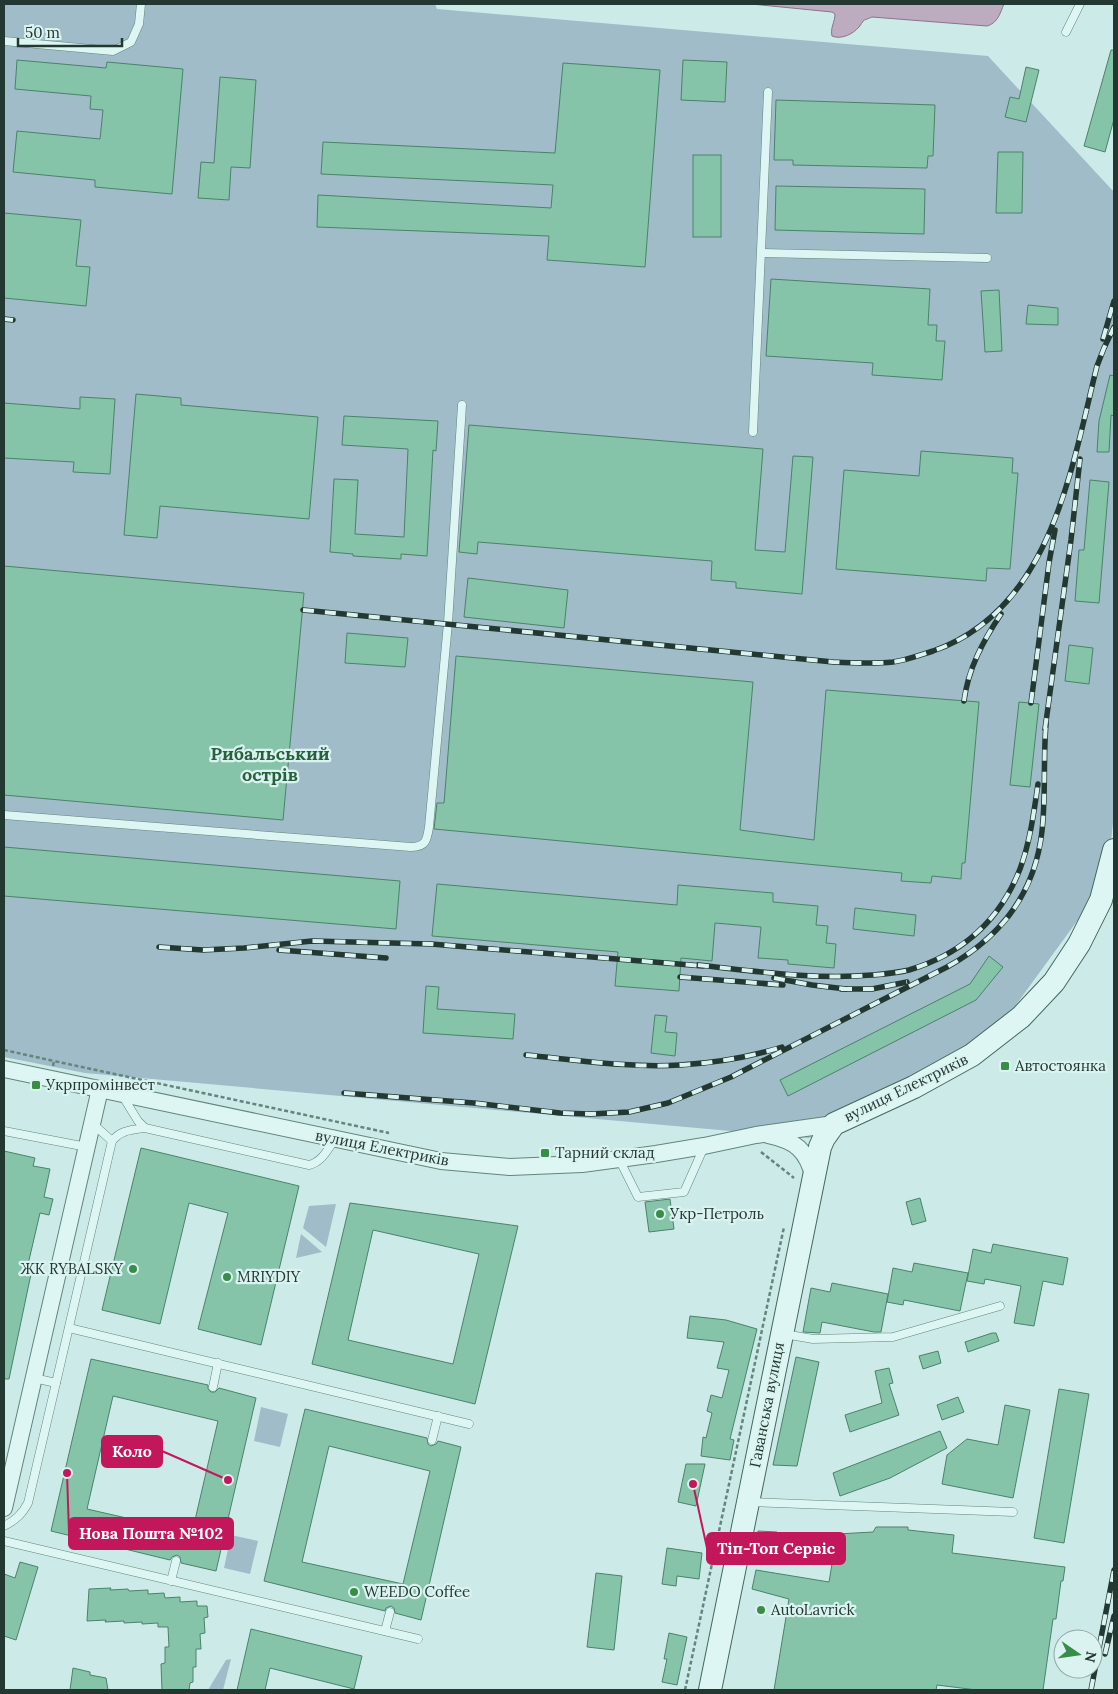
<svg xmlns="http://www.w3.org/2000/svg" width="1118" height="1694" font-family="Lora,serif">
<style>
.green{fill:#a0bcc8}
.water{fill:#bdabc0;stroke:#8c728e}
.building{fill:#86c4aa;stroke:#4a826a;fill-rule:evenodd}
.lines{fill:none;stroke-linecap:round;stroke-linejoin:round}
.lane-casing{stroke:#61867b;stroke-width:9}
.street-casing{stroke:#61867b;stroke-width:18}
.secondary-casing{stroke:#44685c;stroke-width:24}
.path{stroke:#61867b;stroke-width:2.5;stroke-dasharray:4 2.5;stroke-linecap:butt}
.lane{stroke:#def6f3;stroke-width:8}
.street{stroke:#def6f3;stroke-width:16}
.secondary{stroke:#def6f3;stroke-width:22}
.rail-casing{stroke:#233831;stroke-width:5.5}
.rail{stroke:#daf3f0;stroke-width:4;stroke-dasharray:11;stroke-linecap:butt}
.poi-dot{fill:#388e46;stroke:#daf3f0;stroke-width:2}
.labels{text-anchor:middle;stroke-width:4.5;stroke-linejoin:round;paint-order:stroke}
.poi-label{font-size:15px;fill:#233831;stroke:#daf3f0;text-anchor:start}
.street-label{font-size:15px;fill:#233831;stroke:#daf3f0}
.quarter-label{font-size:18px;font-weight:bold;fill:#27603d;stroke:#daf3f0}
.leader{fill:none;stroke:#c2185b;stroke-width:2}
.callout-dot{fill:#c2185b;stroke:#daf3f0;stroke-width:2}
.callout{fill:#c2185b;stroke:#c2185b;stroke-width:2}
.callout-label{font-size:16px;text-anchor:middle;font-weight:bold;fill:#fff}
</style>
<rect width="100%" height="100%" fill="#cceae7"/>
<!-- green -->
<g class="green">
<polygon points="4,4 435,4 437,9 988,56 1114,192 1114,813 1107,880 1002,1024 809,1138 85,1073 4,1057"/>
<polygon points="336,1204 326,1247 303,1228 309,1206"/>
<polygon points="301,1234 322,1252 296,1258"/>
<polygon points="261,1407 288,1414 280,1447 254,1441"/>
<polygon points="231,1535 258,1541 250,1574 224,1568"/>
<polygon points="231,1659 223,1690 208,1690 226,1660"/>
</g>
<!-- water -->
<path class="water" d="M 751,4 L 1004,4 C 1000,13 998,23 987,26 L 872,17 C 872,17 865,20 864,20 C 862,22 861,25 859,27 C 853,34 841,40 832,36 C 830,28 835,22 835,14 L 832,12 Z"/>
<!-- building -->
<g class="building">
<polygon points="1111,50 1114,50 1114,119 1105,152 1084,146"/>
<polygon points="17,60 106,68 107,62 183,69 172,194 95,187 95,180 13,172 17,131 100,139 103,110 90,109 91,96 15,89"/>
<polygon points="683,60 727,62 725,102 681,100"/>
<polygon points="563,63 660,70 645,267 547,260 549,236 317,227 318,195 551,208 553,185 321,174 323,142 555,153"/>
<polygon points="1026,67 1039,70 1026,122 1005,117 1010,97 1019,99"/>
<polygon points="220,77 256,80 250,168 231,167 229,200 198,198 201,162 214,163"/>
<polygon points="776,100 935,105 933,156 928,156 927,168 793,165 793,160 774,160"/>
<polygon points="998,152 1023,152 1022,213 996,213"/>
<rect x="693" y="155" width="28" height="82"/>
<polygon points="776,186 925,189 924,234 775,230"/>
<polygon points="4,213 81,220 76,266 90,267 86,306 4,298"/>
<polygon points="771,279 930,289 928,325 937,325 936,341 945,341 942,380 872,375 873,363 766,356"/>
<polygon points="999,290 1002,351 985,352 981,291"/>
<polygon points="1028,305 1058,308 1058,325 1026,324"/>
<polygon points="1110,375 1114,376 1114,416 1111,415 1109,452 1097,452 1099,421"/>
<polygon points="136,394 181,398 181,405 318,417 309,519 160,506 157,538 124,535"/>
<polygon points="80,397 115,399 110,474 73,472 74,462 4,458 4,403 80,409"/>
<polygon points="344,416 438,421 436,451 433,450 427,556 401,554 401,559 353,556 353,554 330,552 334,479 358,480 355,534 404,537 408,449 342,445"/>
<polygon points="469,425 763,449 755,550 785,552 793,456 813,457 802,594 736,588 736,582 711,580 712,561 478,542 477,554 459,552"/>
<polygon points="921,451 1013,458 1012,473 1018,473 1010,569 987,568 986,581 836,569 844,470 919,476"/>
<polygon points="1090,480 1109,482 1099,603 1075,601 1079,550 1084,550"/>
<polygon points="4,566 304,593 283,820 4,795"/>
<polygon points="468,578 568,590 564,628 464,617"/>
<polygon points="347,633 408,638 405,667 345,663"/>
<polygon points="1069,645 1093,648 1089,684 1065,681"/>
<polygon points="456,656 753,682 740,830 814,840 826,690 979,702 965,863 962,863 961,879 932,876 931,883 901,881 902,873 434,829 437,803 444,803"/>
<polygon points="1019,702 1039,704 1030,787 1010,785"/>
<polygon points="4,847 400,881 396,929 4,896"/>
<polygon points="437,884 677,905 678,885 773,893 773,902 818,906 816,925 828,926 826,943 836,944 834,968 788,964 788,960 758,958 761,927 715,923 712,961 681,958 679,991 615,986 618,952 432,936"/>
<polygon points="855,908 916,915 914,936 853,929"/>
<polygon points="989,956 1003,967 976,1000 788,1096 780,1080 970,984"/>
<polygon points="426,986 439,987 437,1009 515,1014 513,1039 423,1033"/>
<polygon points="655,1015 667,1016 665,1032 677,1033 675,1056 651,1053"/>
<polygon points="141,1148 299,1186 261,1345 198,1329 228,1213 189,1203 160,1324 102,1310"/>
<polygon points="4,1151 35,1158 33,1166 50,1169 44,1197 53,1199 49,1215 40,1213 26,1273 31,1274 9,1379 4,1379"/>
<polygon points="920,1198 926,1221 912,1225 906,1202"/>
<polygon points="670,1199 674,1229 649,1232 645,1202"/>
<path d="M 350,1203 L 518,1226 L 475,1404 L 312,1364 ZM 373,1230 L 479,1254 L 453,1364 L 348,1340 Z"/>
<polygon points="993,1244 1068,1258 1063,1285 1043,1281 1034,1326 1014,1323 1021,1286 985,1279 984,1284 967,1281 973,1249 991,1253"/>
<polygon points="914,1263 968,1273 960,1311 904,1300 903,1305 887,1302 893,1268 912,1272"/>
<polygon points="832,1283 888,1294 881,1332 874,1332 822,1322 820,1333 803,1332 811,1288 830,1292"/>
<polygon points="690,1316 726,1320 757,1329 730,1439 734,1440 730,1460 701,1456 703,1437 706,1438 712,1413 707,1411 711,1395 722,1398 729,1370 717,1368 724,1342 687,1338"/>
<polygon points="992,1333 996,1333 999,1341 968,1352 965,1342"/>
<polygon points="938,1351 941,1363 923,1369 919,1356"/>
<polygon points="796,1357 819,1362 797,1466 773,1465"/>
<path d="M 91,1359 L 208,1385 L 208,1389 L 211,1392 L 215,1392 L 219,1388 L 256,1398 L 216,1571 L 181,1563 L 180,1557 L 177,1555 L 172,1557 L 170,1560 L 51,1531 ZM 113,1396 L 218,1421 L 192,1533 L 87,1509 Z"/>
<polygon points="889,1368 893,1383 889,1384 899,1415 850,1432 845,1415 882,1403 875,1371"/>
<polygon points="1059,1389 1089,1394 1064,1543 1034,1538"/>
<polygon points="958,1397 964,1412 942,1420 937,1405"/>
<polygon points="1005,1405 1030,1410 1013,1498 942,1484 947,1455 967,1439 998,1445"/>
<path d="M 305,1409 L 427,1438 L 428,1444 L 431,1446 L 436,1444 L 438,1441 L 461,1447 L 421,1620 L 395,1613 L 394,1608 L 391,1606 L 386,1608 L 385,1611 L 264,1581 ZM 329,1446 L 430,1471 L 403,1584 L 302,1562 Z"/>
<polygon points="940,1431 947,1448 890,1478 840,1496 833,1473"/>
<polygon points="686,1464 705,1464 696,1506 678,1502"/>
<polygon points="876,1527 908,1527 908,1530 954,1535 952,1553 1065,1567 1063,1581 1061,1581 1056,1619 1053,1619 1043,1690 977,1690 937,1685 936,1690 774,1690 789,1599 752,1589 756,1570 829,1582 833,1558 797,1558 797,1544 820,1545 819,1535 873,1532"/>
<polygon points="758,1531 777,1532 775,1558 756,1557"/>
<polygon points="667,1548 702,1553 699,1579 677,1576 676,1586 662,1584"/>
<polygon points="20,1562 38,1567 16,1640 4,1636 4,1574 15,1578"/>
<polygon points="596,1573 622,1576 614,1650 587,1647"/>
<polygon points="111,1588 110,1590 128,1589 129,1591 148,1590 148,1594 164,1593 165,1598 180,1597 180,1602 197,1601 197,1606 207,1606 208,1617 204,1618 205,1633 200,1634 201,1649 196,1649 196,1667 193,1667 193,1682 190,1683 189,1690 162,1690 161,1664 165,1663 165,1647 169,1647 168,1627 158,1627 158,1623 142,1624 142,1622 124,1623 124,1621 105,1622 106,1620 87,1621 89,1589"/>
<polygon points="251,1629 362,1656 354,1689 270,1668 265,1690 237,1690"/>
<polygon points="669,1633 687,1637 677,1685 662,1682 667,1659 664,1659"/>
<polygon points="73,1668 90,1672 90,1675 106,1678 108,1690 70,1690"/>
</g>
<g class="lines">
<!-- lane casing -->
<g class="lane-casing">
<g id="lane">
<polyline points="1066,32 1080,4"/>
<polyline points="4,41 113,51 131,42 139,24 141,4"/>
<polyline points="762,253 987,258"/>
<polyline points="753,432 768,92"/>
<path d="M 4,815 L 411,847 C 426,847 427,840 429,827 L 448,623 L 462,405"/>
<polyline points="122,1095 138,1121 145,1128"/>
<path d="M 92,1123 L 112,1141 C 121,1130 131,1130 145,1128 L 309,1165 C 322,1162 328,1149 335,1139"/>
<polyline points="4,1131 87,1147"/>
<polyline points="619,1159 638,1197 684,1192 704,1147"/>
<polyline points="69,1328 469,1424"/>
<polyline points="784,1334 813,1339 893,1337 1000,1306"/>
<polyline points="34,1378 56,1383 112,1141"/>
<polyline points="213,1387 218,1363"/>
<polyline points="432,1440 438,1416"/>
<polyline points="750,1502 1013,1512"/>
<path d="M 4,1526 C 16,1520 22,1514 28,1503 L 56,1383"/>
<polyline points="4,1541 418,1639"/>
<polyline points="171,1581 176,1561"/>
<polyline points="385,1631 390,1612"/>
</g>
</g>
<!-- street casing -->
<g class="street-casing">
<g id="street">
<polyline points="4,1069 441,1161 510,1167 582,1164 656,1154 704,1146 756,1135 834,1124"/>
<path d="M 768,1135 C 796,1141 807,1150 814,1178"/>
<polyline points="4,1508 100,1089"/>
</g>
</g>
<!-- secondary casing -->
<g class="secondary-casing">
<polyline id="secondary" points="710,1690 820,1147 824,1138 834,1124 914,1087 972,1055 1021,1017 1054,982 1079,944 1101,900 1114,850"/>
</g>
<!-- path -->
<g class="path">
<polyline points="4,1050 54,1061"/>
<polyline points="53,1066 54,1061 389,1133"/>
<polyline points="761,1152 794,1178"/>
<polyline points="685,1690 784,1227"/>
</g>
<!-- lane -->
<use href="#lane" class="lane"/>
<!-- street -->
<use href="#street" class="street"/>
<!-- secondary -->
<use href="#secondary" class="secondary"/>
<!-- rail casing -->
<g class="rail-casing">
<g id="rail">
<polyline points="4,319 13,320"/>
<polyline points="1103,339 1114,301"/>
<path d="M 303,610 L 833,662 C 853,663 873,664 893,662 C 907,660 920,655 933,651 C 1051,610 1071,470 1097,366 L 1104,348 L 1114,327"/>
<path d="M 964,701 C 968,669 983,641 1001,614"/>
<polyline points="1031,703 1049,563 1055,530"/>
<polyline points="1045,729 1071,540 1080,459"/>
<polyline points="159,947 203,950 244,948 312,941 431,944 703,966"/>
<polyline points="279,950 386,958"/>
<path d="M 698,965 C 755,971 814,980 872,975 C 884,974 897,973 909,970 C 962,954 1000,920 1020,869 C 1030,842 1034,812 1038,784"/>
<polyline points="680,977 783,985"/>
<polyline points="774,978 812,985 846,989"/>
<polyline points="841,989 872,989 907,982"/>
<path d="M 526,1055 C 577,1060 629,1068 680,1065 C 714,1063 750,1057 782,1047"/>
<path d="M 344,1093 L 474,1103 L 560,1113 L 591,1114 L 629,1112 L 668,1103 L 731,1077 L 947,967 C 1001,937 1035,894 1042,831 C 1046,796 1043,760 1046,724"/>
<polyline points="1105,1654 1114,1616"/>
<polyline points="1091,1690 1114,1570"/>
</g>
</g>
<!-- rail -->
<use href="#rail" class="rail"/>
</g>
<!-- markers -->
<g class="poi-dot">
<rect x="1000" y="1061" width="10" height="10" rx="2.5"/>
<rect x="31" y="1080" width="10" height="10" rx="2.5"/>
<rect x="540" y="1148" width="10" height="10" rx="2.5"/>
<circle cx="660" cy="1214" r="5"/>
<circle cx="133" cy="1269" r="5"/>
<circle cx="227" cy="1277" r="5"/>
<circle cx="354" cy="1592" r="5"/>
<circle cx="761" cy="1610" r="5"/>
</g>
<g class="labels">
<!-- poi labels -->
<g class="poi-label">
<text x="1015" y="1071">Автостоянка</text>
<text x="46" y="1090">Укрпромінвест</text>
<text x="555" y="1158">Тарний склад</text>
<text x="670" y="1219">Укр-Петроль</text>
<text x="123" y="1274" text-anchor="end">ЖК RYBALSKY</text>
<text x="237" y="1282">MRIYDIY</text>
<text x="364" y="1597">WEEDO Coffee</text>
<text x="771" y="1615">AutoLavrick</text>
</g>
<!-- street labels -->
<g class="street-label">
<text transform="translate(906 1088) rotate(-26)" y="5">вулиця Електриків</text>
<text transform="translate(382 1148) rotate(11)" y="5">вулиця Електриків</text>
<text transform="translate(767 1405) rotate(-79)" y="5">Гаванська вулиця</text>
</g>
<!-- quarter labels -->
<g class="quarter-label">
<text x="270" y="760">Рибальський<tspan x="270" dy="21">острів</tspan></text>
</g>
</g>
<!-- callouts -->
<path class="leader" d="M228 1480L162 1451M67 1473L69 1533M693 1484L707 1548"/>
<g class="callout-dot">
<circle cx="228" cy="1480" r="5"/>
<circle cx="67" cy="1473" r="5"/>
<circle cx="693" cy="1484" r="5"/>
</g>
<g class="callout">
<rect x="102" y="1436" width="60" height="31" rx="5"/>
<rect x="69" y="1518" width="164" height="31" rx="5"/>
<rect x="707" y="1533" width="138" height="31" rx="5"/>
</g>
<g class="callout-label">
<text x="132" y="1457">Коло</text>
<text x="151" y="1539">Нова Пошта №102</text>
<text x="776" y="1554">Тіп-Топ Сервіс</text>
</g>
<!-- border -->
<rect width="1118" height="1694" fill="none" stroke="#233831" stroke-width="10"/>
<!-- north arrow -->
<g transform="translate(1078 1654) rotate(103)"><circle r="24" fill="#daf3f0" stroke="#91a8a4"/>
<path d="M0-4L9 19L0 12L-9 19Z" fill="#388e46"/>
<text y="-8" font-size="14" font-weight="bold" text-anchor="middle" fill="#233831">N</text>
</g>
<!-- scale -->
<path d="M18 38v8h104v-8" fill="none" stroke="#233831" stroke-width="2.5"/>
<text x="25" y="38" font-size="15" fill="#233831" stroke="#daf3f0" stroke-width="4" paint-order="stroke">50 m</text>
</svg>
